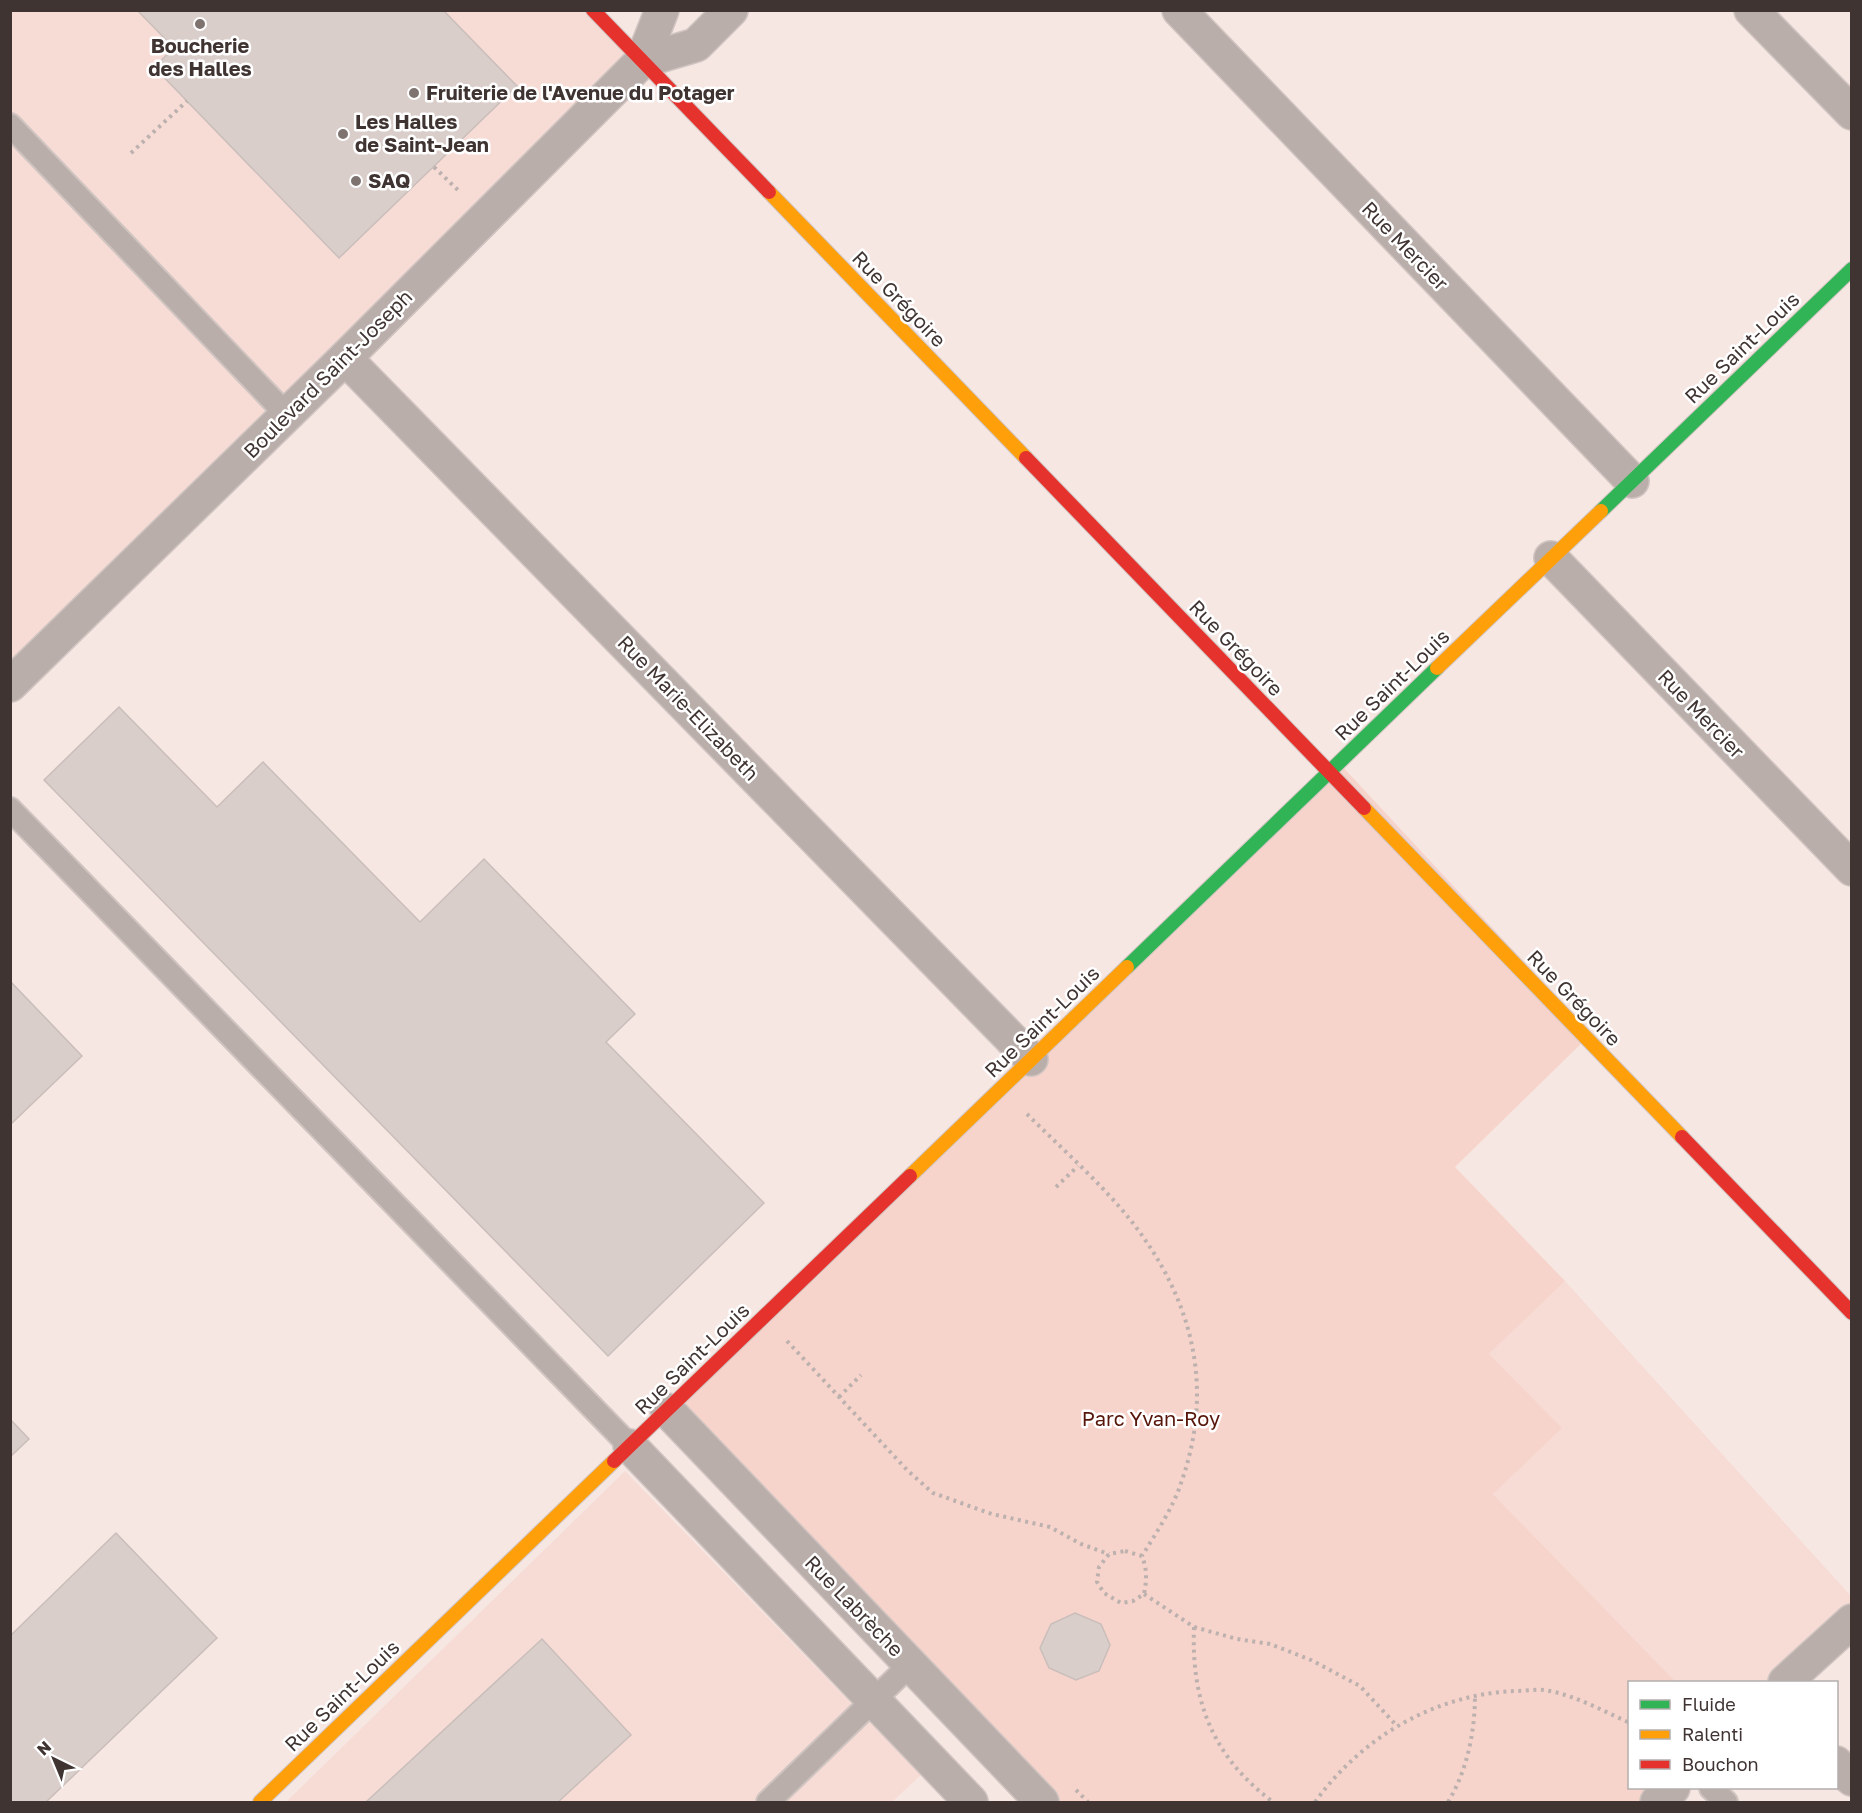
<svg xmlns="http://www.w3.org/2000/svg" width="1862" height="1813" font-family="'Golos Text',sans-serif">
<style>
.built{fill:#f7dcd6}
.green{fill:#f7d4cb}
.building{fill:#dacecb;stroke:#cabebb;stroke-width:1.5}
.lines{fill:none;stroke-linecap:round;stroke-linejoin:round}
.lane-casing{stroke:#d0c4c1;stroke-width:26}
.street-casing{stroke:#d0c4c1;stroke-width:36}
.fast-casing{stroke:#d0c4c1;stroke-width:16}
.slow-casing{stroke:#d0c4c1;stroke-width:16}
.jam-casing{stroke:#d0c4c1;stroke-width:16}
.path{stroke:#bcb1ae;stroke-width:4;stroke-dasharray:3 4.5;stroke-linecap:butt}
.lane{stroke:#baaeab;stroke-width:22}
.street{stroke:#baaeab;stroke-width:33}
.fast{stroke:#30b455;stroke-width:14}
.slow{stroke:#ff9f0a;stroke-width:14}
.jam{stroke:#e5322d;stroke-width:14}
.poi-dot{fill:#7f7370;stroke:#fff;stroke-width:2}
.labels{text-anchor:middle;stroke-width:5;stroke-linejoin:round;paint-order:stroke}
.poi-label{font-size:20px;font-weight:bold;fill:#3f3432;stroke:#fff;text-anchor:start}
.street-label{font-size:20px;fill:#3f3432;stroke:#fff}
.park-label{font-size:20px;fill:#57160a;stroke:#fff}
</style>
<rect width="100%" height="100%" fill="#f6e7e3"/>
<!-- built -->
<g class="built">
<polygon points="11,11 593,11 642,61 11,684"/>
<polygon points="1565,1281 1851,1596 1851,1621 1785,1682 1676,1682 1493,1494 1489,1354"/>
<polygon points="625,1471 921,1775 892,1802 286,1802"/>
</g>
<!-- green -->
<polygon class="green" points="1340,764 1591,1034 1455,1167 1565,1281 1489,1354 1562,1428 1493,1494 1676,1682 1630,1682 1630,1788 1673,1788 1657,1802 1041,1802 664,1406"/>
<!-- building -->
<g class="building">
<polygon points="137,10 443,10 517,86 339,258 154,67 174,48"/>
<polygon points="119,707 217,807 263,762 420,922 484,859 635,1014 606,1042 764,1203 608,1356 44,780"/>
<polygon points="10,981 82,1056 10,1125"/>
<polygon points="10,1419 29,1439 10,1457"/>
<polygon points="116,1533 217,1638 46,1802 10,1802 10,1636"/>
<polygon points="1075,1613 1101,1624 1110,1645 1099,1671 1076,1680 1049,1668 1040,1648 1051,1624"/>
<polygon points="542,1639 631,1735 558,1802 366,1802"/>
</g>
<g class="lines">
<!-- lane casing -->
<g class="lane-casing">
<g id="lane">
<polyline points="10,125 287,415"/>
<polyline points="10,809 630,1446"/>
<polyline points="1711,1788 1726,1802"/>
<polyline points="768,1802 910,1665"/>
</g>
</g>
<!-- street casing -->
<g class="street-casing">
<g id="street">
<polyline points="1179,10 1632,481"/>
<polyline points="1751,10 1852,113"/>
<polyline points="642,61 696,45 731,10"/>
<polyline points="345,358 1031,1059"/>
<polyline points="1551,558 1852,869"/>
<polyline points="10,685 345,358 642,61 662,10"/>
<polyline points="667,1410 1042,1802"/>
<polyline points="630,1446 971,1802"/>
<polyline points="1785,1682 1852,1621"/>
<polyline points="1836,1763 1852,1779"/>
<polyline points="1657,1802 1673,1788"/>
</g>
</g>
<!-- fast casing -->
<g class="fast-casing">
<g id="fast">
<polyline points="1601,511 1852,269"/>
<polyline points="1127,967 1437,668"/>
</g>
</g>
<!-- slow casing -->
<g class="slow-casing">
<g id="slow">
<polyline points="769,192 1026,458"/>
<polyline points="1437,668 1601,511"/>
<polyline points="1364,808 1682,1137"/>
<polyline points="910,1176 1127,967"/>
<polyline points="260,1802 614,1461"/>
</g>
</g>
<!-- jam casing -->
<g class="jam-casing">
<g id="jam">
<polyline points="593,10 769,192"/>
<polyline points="1026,458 1364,808"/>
<polyline points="1682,1137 1852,1313"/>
<polyline points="614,1461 910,1176"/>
</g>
</g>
<!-- path -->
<g class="path">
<polyline points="131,153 187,101"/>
<polyline points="434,167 461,193"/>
<path d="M 1027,1114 C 1060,1147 1104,1186 1132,1222 C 1193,1300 1215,1388 1181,1483 C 1173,1508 1156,1533 1142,1556"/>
<polyline points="1056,1187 1078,1166"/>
<polyline points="787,1341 908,1471 933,1493 992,1514 1050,1527 1081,1544 1109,1554"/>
<polyline points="839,1397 861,1375"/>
<path d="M 1125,1551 L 1142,1556 C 1147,1569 1147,1579 1144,1594 L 1133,1601 L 1121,1603 L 1104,1593 L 1097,1582 L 1099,1567 L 1109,1554 Z"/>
<polyline points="1144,1594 1194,1627 1237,1639 1270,1644 1311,1660 1360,1686 1396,1725"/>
<path d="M 1194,1627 C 1191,1702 1213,1757 1273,1802"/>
<polyline points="1076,1790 1088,1802"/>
<path d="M 1315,1802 C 1362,1737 1435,1694 1516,1691 C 1525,1691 1535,1689 1544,1690 C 1573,1694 1603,1711 1630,1723"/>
<path d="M 1448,1802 C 1467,1771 1475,1732 1475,1695"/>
</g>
<!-- lane -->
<use href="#lane" class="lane"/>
<!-- street -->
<use href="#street" class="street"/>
<!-- fast -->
<use href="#fast" class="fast"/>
<!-- slow -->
<use href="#slow" class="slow"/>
<!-- jam -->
<use href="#jam" class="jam"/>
</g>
<!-- markers -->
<g class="poi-dot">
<circle cx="200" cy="24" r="6"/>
<circle cx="414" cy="93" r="6"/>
<circle cx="343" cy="134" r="6"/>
<circle cx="356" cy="181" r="6"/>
</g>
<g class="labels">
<!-- poi labels -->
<g class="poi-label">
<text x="200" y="53" text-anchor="middle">Boucherie<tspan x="200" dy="23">des Halles</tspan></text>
<text x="426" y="100">Fruiterie de l'Avenue du Potager</text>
<text x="355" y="129">Les Halles<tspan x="355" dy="23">de Saint-Jean</tspan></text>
<text x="368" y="188">SAQ</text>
</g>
<!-- street labels -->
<g class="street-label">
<text transform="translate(1405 246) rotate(46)" y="7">Rue Mercier</text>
<text transform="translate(899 299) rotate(46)" y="7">Rue Grégoire</text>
<text transform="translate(1742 348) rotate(-44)" y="7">Rue Saint-Louis</text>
<text transform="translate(328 374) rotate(-45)" y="7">Boulevard Saint-Joseph</text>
<text transform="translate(1236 648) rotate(46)" y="7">Rue Grégoire</text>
<text transform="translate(1392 685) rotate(-44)" y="7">Rue Saint-Louis</text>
<text transform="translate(688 708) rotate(46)" y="7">Rue Marie-Elizabeth</text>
<text transform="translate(1701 714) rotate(46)" y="7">Rue Mercier</text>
<text transform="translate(1574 998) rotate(46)" y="7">Rue Grégoire</text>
<text transform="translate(1042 1022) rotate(-44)" y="7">Rue Saint-Louis</text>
<text transform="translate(692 1359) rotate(-44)" y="7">Rue Saint-Louis</text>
<text transform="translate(854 1606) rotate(46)" y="7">Rue Labrèche</text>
<text transform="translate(342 1696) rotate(-44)" y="7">Rue Saint-Louis</text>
</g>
<!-- park labels -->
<g class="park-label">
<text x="1151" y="1426">Parc Yvan-Roy</text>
</g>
</g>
<!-- border -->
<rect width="1862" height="1813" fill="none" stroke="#3f3432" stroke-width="24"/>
<!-- legend -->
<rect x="1628" y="1681" width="210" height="108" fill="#ffffff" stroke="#b2aead" stroke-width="1.5"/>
<rect x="1640" y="1700" width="30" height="9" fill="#30b455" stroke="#b2aead" stroke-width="1.5"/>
<text x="1682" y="1711" font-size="18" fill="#3f3432">Fluide</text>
<rect x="1640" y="1730" width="30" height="9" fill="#ff9f0a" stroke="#b2aead" stroke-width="1.5"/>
<text x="1682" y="1741" font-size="18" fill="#3f3432">Ralenti</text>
<rect x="1640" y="1760" width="30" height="9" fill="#e5322d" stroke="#b2aead" stroke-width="1.5"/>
<text x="1682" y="1771" font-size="18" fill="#3f3432">Bouchon</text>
<!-- north arrow -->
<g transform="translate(54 1759) rotate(317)" stroke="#ffffff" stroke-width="4.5" paint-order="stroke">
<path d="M0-4.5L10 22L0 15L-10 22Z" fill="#3f3432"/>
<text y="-9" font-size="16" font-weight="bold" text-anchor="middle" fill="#3f3432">N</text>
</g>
</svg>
